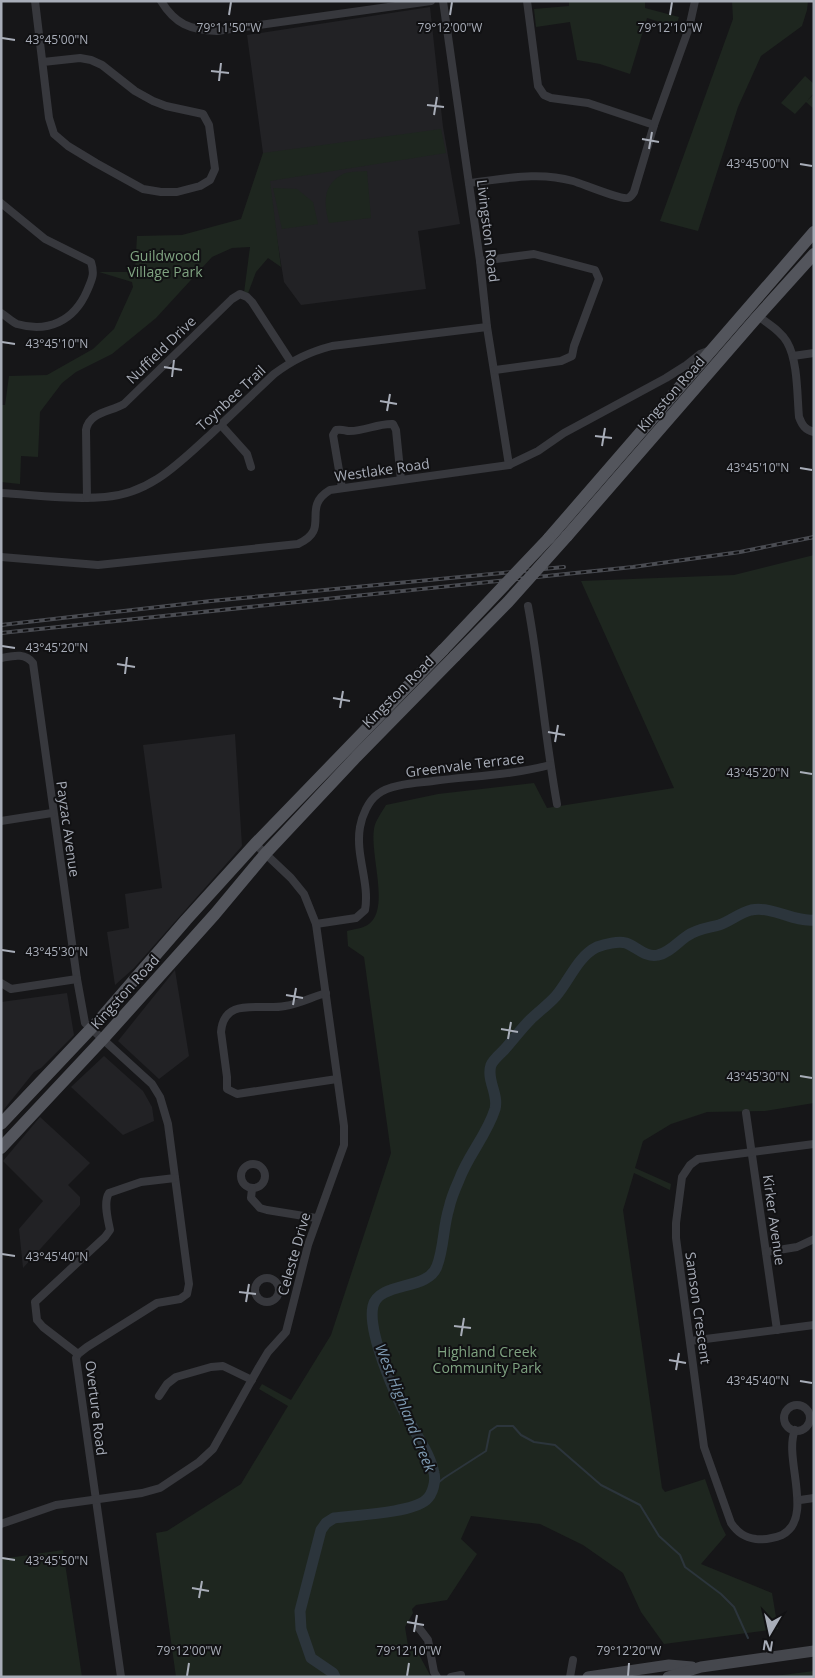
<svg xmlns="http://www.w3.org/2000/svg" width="815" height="1678" font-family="'Open Sans',sans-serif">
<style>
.built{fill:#222225}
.green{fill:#1e261f}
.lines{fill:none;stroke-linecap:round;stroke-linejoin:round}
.stream{stroke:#2c353c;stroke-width:2}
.river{stroke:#2c353c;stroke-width:11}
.minor{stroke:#37383d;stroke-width:8}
.secondary{stroke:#45474d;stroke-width:11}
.primary{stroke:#53555c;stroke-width:12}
.rail-casing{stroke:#4a4c52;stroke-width:4}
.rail{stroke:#111113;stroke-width:2;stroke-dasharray:5.5;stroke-linecap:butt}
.primary-bridge{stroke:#53555c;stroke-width:12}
.ticks{fill:none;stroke:#a8adb8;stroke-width:2}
.labels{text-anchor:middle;stroke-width:4;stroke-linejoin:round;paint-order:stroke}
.street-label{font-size:14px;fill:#a8adb8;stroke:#111113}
.park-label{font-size:14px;fill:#7fa381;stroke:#111113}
.water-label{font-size:15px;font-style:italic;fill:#7f9bb3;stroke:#111113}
.ticks-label{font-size:12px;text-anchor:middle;fill:#a8adb8;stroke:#111113;stroke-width:4;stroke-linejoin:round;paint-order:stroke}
</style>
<rect width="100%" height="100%" fill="#161618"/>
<!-- built -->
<g class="built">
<polygon points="430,7 443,127 460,224 418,231 426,289 301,305 284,282 263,153 247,35"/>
<polygon points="235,734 242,846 134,968 115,985 107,932 129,928 125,894 162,888 143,745"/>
<polygon points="175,970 189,1056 159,1079 118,1041"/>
<polygon points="67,993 74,1035 41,1068 34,1072 1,1113 1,1002"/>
<polygon points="104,1056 143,1091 152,1107 154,1121 123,1135 71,1087"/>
<polygon points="40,1117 90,1163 68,1185 80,1197 80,1205 23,1268 19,1229 43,1201 3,1161"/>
</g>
<!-- green -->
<g class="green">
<polygon points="569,1 645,1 645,8 679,17 676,27 647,18 630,74 600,64 577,60 570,22 536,27 534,9 569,6"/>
<polygon points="732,1 808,1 807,10 802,26 761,56 738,107 698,231 660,221 733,19"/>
<polygon points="805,76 814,84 814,93 807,101 814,94 814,109 806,102 795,114 781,103"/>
<polygon points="441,129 446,153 270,181 281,267 268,258 256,272 247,296 244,293 250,247 232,248 212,257 156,318 112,354 76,372 62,383 40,412 38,457 21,456 20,484 1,482 1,405 5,405 9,376 47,375 93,349 114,329 133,287 132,282 99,272 135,272 137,236 182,235 241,219 263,153"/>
<path d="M 367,171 L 371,218 L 329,223 C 324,204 322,185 343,174 C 349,171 360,172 367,171 Z"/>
<polygon points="273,188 297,189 313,202 318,224 282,229"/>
<path d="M 814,555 L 814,1103 L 765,1111 L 707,1112 L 671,1124 L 643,1141 L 635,1168 L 671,1184 L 670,1190 L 634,1173 L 623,1210 L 662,1488 L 665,1492 L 705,1479 L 721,1525 L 726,1535 L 701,1564 L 772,1593 L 778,1629 L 664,1644 L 641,1612 L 623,1573 L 583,1545 L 540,1524 L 471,1516 L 461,1539 L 477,1554 L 447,1600 L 416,1605 L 412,1609 L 413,1613 L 405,1627 L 408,1646 L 416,1649 L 431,1677 L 176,1677 L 156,1533 L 167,1531 L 241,1484 L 288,1406 L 259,1389 L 262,1384 L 291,1400 L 331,1335 L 391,1153 L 364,957 L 348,946 L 347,931 C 355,929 367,928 372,921 C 388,902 370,854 374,829 C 375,821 382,812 386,805 L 438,794 L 534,783 L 547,808 L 674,788 L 581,581 L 734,575 Z"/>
<polygon points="63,1550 82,1677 1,1677 1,1559"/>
<polygon points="814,1671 814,1677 767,1677"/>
</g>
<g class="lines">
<!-- stream -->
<polyline class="stream" points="433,1487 444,1478 486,1451 490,1431 497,1426 513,1426 521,1435 534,1442 555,1445 601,1485 640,1505 659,1536 680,1555 685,1567 721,1594 734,1607 748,1638"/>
<!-- river -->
<path class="river" d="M 335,1677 L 333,1673 L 311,1658 L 301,1629 L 300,1611 L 321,1530 L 326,1523 L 334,1518 C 355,1515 411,1513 426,1500 C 433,1494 436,1481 434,1473 C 430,1453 417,1437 408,1419 C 395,1396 367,1331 373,1306 C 379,1281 429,1291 437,1266 C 444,1248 443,1227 449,1208 C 451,1198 455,1189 459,1180 C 468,1155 487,1135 495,1109 C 499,1094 486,1080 491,1065 C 493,1060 500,1054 504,1050 C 513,1040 521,1029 530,1020 C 538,1012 548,1005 556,996 C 569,981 578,956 597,947 C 605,944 618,941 626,943 C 637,947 646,958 658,955 C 669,953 678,942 687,936 C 697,929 708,928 719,925 C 731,921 739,913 751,910 C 774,906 792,922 814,920"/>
<!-- minor -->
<g class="minor">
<polyline points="35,1 49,118 54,134 68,146 96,163 143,189 161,192 177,192 200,186 210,180 215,169 209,125 203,114 166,106 153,101 135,91 102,65 91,60 80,58 43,62"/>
<path d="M 161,1 C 175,24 190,30 217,31 L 431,1"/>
<polyline points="443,1 480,261 487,327 509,465"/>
<polyline points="527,1 538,86 544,95 551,98 588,103 654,125"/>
<path d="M 469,183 C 505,179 538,171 573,181 C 583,184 621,200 628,198 C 631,197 632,195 634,192 L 654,125 L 689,28 L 695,1"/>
<path d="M 1,203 L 45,239 L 91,262 C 95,275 92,279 87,291 C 74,321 48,333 17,324 C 12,322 6,316 1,313"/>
<polyline points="480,261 534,254 595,270 599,279 574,346 572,356 561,361 495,370"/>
<path d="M 758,316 C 768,324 781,331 787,342 C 798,361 797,395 799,417 C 802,425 805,430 814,432"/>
<polyline points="793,356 814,353"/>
<polyline points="221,425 247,454 251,467"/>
<path d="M 342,488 L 333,435 L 336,430 C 342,429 343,430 348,431 C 363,432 378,423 393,424 L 396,430 L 401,480"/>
<path d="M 1,493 C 35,495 71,500 105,497 C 150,494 179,463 211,434 C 232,414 253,394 274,374 C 293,360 309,352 332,346 L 487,327"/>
<path d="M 87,498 L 86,430 C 89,412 110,412 124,404 L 232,299 L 240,294 L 247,297 L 252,302 L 291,362"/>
<path d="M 1,557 L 98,565 L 298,544 C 332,529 300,508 330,490 L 509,465 L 538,451 L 564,433 L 666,378 L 685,366 L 700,354 L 708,351"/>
<path d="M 528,606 C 540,671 545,738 557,804"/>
<path d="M 1,658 C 12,656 25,652 33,663 L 77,979 L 85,1023 L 152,1084 L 160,1097 L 168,1124 L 189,1284 L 187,1294 L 180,1299 L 157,1303 L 87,1347 L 78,1354 L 76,1358 L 121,1677"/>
<polyline points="1,821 52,813"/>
<path d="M 316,924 L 356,918 L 365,910 C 370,883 355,855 360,827 C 362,816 368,801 378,794 C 390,784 418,783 433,781 C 472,776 512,775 550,765"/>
<polyline points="1,983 11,989 77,979"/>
<path d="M 326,993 C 312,997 299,1004 285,1006 C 260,1011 224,996 221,1032 L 227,1077 L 227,1089 L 237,1094 L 337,1079"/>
<polyline points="746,1113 777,1330"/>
<circle cx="253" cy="1176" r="12"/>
<polyline points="252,1189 251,1198 260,1208 267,1210 316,1218"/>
<polyline points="766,1252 797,1247 814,1239"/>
<circle cx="267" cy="1290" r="12"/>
<polyline points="690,1341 814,1325"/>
<path d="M 78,1354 L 43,1327 L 37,1320 L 35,1302 L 105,1237 L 110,1230 C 108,1220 103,1202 109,1193 L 141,1182 L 175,1178"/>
<polyline points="159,1396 167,1384 176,1377 211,1367 223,1366 252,1380"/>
<circle cx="797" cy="1418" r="13"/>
<path d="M 795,1430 C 783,1458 815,1518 782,1535 C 774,1538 765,1540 756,1539 C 744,1537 738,1533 731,1523 L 704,1447 L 676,1238 L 676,1223 L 682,1177 L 690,1165 L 698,1159 L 814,1144"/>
<polyline points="800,1500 814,1498"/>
<polyline points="1,1524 56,1505 142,1493 160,1488 199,1462 213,1449 259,1367 268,1352 286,1332 308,1245 344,1145 344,1126 316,924 304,894 291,878 255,844"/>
<polyline points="419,1628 428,1640 434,1672 437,1677"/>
<polyline points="451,1677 461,1675 461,1677"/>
<polyline points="570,1677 573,1660"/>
</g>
<!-- secondary -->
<g class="secondary">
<polyline points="588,1677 669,1665 692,1667"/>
<polyline points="668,1677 701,1667 814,1651"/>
</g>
<!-- primary -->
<g class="primary">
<polyline points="567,536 758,316 814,254"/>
<polyline points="549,538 814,232"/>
<polyline points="1,1124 102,1017 186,920 255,844 443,650"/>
<polyline points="1,1148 103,1039 215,914 266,853 356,757 455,656"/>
</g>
<!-- rail casing -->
<g class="rail-casing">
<g id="rail">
<polyline points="1,625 211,601 564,567"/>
<polyline points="1,633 633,567 740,552 814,537"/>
</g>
</g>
<!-- rail -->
<use href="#rail" class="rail"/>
<!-- primary-bridge -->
<g class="primary-bridge">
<polyline points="443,650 549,538"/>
<polyline points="455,656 508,602 567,536"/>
</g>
</g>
<!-- ticks -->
<path class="ticks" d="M 229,15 L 231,2M 450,15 L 452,2M 670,15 L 672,2M 2,38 L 15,40M 211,71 L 229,73M 219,81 L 221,63M 427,105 L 444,107M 434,115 L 437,97M 642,139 L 659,142M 649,149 L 652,132M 800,164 L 812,166M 2,342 L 15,344M 164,367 L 182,370M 172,377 L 174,360M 380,401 L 397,404M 387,411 L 390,394M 595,436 L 612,438M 602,446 L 605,428M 800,468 L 812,470M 2,646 L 15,648M 117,664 L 135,667M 125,674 L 127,657M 333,698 L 350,701M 340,708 L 343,691M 548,732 L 565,735M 555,742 L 558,725M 800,772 L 812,774M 2,950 L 15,952M 286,995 L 303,998M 293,1005 L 296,988M 501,1029 L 518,1032M 508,1039 L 511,1022M 800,1076 L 812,1078M 2,1254 L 15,1256M 239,1292 L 256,1294M 246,1302 L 249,1284M 454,1326 L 471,1328M 461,1336 L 464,1318M 669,1360 L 686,1363M 676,1370 L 679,1353M 800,1381 L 812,1383M 2,1558 L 15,1560M 192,1588 L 209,1591M 199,1598 L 202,1581M 407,1622 L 424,1625M 414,1632 L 417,1615M 187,1676 L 189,1663M 407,1676 L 409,1663M 628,1676 L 629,1663"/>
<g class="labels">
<!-- street labels -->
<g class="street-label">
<text transform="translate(488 231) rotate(83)" y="5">Livingston Road</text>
<text transform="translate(161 350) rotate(-44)" y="5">Nuffield Drive</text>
<text transform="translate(671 394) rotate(-49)" y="5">Kingston Road</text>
<text transform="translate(231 398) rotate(-43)" y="5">Toynbee Trail</text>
<text transform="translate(382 470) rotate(-8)" y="5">Westlake Road</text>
<text transform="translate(398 692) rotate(-45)" y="5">Kingston Road</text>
<text transform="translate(465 765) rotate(-7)" y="5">Greenvale Terrace</text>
<text transform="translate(68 829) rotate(82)" y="5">Payzac Avenue</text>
<text transform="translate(125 992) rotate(-48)" y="5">Kingston Road</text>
<text transform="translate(774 1220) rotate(82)" y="5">Kirker Avenue</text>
<text transform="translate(294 1254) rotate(-74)" y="5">Celeste Drive</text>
<text transform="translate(698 1308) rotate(82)" y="5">Samson Crescent</text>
<text transform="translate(96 1408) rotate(83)" y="5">Overture Road</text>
</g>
<!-- park labels -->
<g class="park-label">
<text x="165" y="261">Guildwood<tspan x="165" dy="16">Village Park</tspan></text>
<text x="487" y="1357">Highland Creek<tspan x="487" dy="16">Community Park</tspan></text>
</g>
<!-- water labels -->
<g class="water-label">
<text transform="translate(405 1408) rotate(68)" y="5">West Highland Creek</text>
</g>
</g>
<g class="ticks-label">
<text x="229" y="32">79°11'50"W</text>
<text x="450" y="32">79°12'00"W</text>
<text x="670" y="32">79°12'10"W</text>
<text x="57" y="44">43°45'00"N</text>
<text x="758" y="168">43°45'00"N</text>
<text x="57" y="348">43°45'10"N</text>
<text x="758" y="472">43°45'10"N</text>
<text x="57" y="652">43°45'20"N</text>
<text x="758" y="777">43°45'20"N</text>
<text x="57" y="956">43°45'30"N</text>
<text x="758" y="1081">43°45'30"N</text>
<text x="57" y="1261">43°45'40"N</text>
<text x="758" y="1385">43°45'40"N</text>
<text x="57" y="1565">43°45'50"N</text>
<text x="189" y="1655">79°12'00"W</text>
<text x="409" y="1655">79°12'10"W</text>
<text x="629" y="1655">79°12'20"W</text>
</g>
<!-- border -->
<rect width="815" height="1678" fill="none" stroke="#a8adb8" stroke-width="5"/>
<!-- north arrow -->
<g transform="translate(770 1633) rotate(189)" stroke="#111113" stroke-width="4" paint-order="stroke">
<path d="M0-4L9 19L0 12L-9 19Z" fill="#a8adb8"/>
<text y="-8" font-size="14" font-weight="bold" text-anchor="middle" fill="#a8adb8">N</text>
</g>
</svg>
